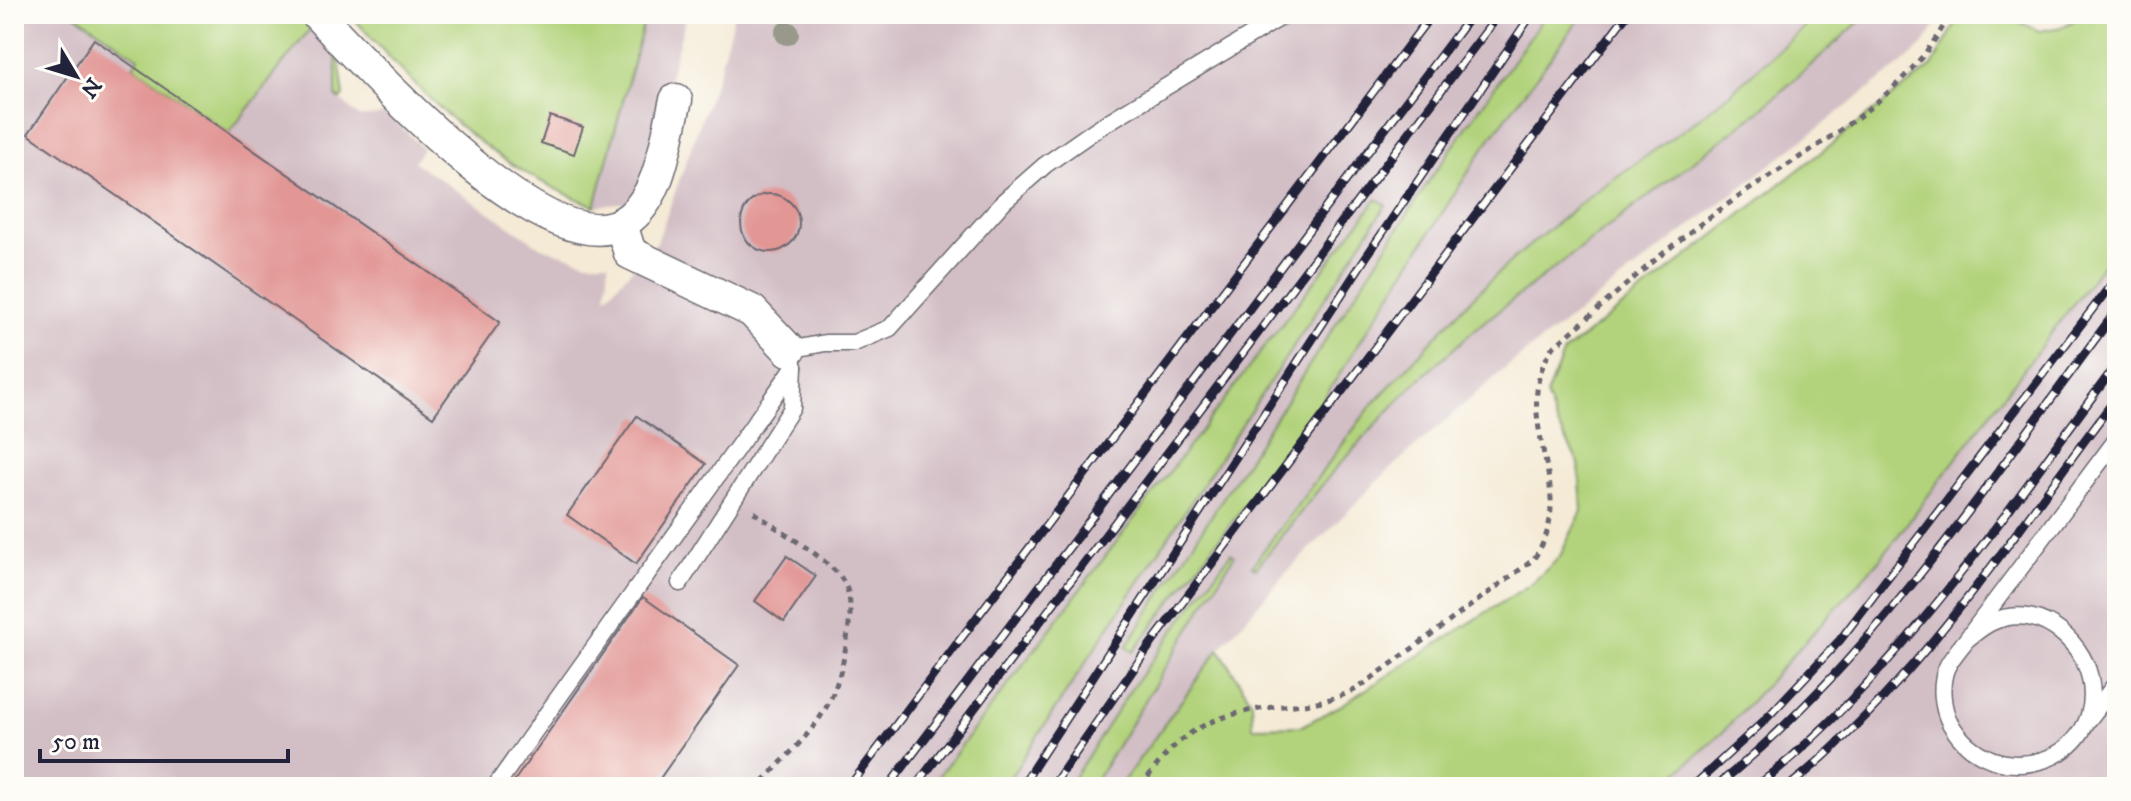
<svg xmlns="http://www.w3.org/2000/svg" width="2131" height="801" font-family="'IM FELL DW Pica',serif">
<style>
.industrial{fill:#d2bec5}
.green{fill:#b2d37b;stroke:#6a7a5b;stroke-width:2}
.building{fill:#e29795}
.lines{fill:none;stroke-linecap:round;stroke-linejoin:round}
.lane-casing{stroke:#6c6871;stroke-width:19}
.street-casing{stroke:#6c6871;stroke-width:35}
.path{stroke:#6c6871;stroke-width:5;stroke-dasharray:6 6;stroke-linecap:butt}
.lane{stroke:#fff;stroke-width:16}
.street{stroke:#fff;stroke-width:32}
.rail-casing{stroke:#22223b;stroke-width:9}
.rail{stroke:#fdfcf7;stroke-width:6;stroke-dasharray:18;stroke-linecap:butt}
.tree{fill:#98998b}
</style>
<rect width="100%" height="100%" fill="#fdfcf7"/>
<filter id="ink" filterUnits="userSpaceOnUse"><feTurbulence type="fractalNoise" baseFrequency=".0125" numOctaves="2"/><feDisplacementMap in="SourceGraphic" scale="16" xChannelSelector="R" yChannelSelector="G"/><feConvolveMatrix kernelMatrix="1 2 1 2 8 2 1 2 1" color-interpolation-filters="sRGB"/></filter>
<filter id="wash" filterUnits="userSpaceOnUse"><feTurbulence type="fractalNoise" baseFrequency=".006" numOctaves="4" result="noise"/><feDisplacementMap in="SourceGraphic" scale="32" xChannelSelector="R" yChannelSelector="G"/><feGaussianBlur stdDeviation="1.8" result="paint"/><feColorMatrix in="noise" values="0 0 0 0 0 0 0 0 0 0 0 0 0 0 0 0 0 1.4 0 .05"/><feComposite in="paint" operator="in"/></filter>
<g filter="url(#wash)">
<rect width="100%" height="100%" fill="#f4ead5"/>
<!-- industrial -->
<g class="industrial">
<polygon points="14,14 74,14 140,58 134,66 311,28 336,54 336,96 359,117 389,114 423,149 414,162 541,247 587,262 609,262 606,297 657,242 720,68 734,14 1546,14 1433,175 1127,646 1133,652 1314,414 1485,146 1583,14 1818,14 1733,91 1689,126 1592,194 1512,260 1469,301 1400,373 1308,488 1252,565 1256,568 1357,444 1415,383 1480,325 1757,113 1868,14 1943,14 1923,45 1903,63 1508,366 1392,467 1286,573 1219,649 1119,787 1092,787 1234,556 1186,611 1068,787 1004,787 1385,206 1377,199 930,787 14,787"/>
<polygon points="644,14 687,14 637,193 628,202 595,206"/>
<polygon points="2117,246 2117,787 1661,787 1721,734 1881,558"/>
</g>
<!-- green -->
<g class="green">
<polygon points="74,14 302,14 338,51 344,96 340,100 336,96 336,54 311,28 229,133 133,66 139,58"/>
<path d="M 350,14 L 646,14 L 595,206 C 488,166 424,97 350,14 Z"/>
<polygon points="1546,14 1583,14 1485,146 1314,414 1133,652 1126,647 1433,175"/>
<polygon points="1818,14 1868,14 1757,113 1480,325 1415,383 1335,469 1256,568 1252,566 1371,406 1469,301 1512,260 1592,194 1689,126 1733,91"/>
<polygon points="1961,14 2003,14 2039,31 2062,27 2086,14 2117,14 2117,246 1881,558 1721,734 1661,787 1119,787 1219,649 1252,702 1253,727 1302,726 1340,706 1532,583 1559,558 1582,511 1579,463 1556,422 1546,395 1564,352 1932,66"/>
<polygon points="1377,199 1386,205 1004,787 930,787"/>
<polygon points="1231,553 1234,556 1092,787 1068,787 1131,689"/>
</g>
<g id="blocks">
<!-- building -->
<g class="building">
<polygon points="94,39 500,322 433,417 28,134"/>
<polygon points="550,116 583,127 574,154 541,143"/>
<circle cx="770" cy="223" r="29"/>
<polygon points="637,416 706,464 636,564 567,515"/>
<polygon points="787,556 816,576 784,622 755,601"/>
<polygon points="643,597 739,665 654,787 510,787"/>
</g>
</g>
</g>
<g filter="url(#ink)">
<use href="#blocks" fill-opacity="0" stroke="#6c6871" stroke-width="2"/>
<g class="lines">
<!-- lane casing -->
<g class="lane-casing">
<g id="lane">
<polyline points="680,583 792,408 794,367 789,350 825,343 854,343 890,328 1004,201 1045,165 1098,128 1286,14"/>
<path d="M 1967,639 C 1975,633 1983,626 1992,622 C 2035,602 2081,637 2090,678 C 2108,762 1992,798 1950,723 C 1942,708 1940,685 1946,669 C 1950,659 1960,648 1967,639 L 2117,439"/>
<polyline points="2089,719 2117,682"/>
<path d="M 495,787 C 594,646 696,508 794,367"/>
</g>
</g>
<!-- street casing -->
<g class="street-casing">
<g id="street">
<path d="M 317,14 C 364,63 557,281 631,217 C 662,191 666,138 676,100"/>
<polyline points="621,224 630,253 752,311 789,350"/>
</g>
</g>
<!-- path -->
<g class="path">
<path d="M 754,512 C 780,532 815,550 838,574 C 853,591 851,612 848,632 C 837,716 811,729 758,787"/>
<path d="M 1141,787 C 1179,731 1207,716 1273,707 C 1304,704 1329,703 1357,689 L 1533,560 C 1577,498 1525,442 1539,378 C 1541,368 1547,358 1551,349 C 1607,303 1661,251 1721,209 C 1801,152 1904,105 1950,14"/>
</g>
<!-- lane -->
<use href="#lane" class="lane"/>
<!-- street -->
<use href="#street" class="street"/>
<!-- rail casing -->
<g class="rail-casing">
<g id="rail">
<polyline points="849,787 1432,14"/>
<polyline points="888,787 1472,14"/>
<polyline points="915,787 1499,14"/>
<polyline points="1021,787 1366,257 1532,14"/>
<polyline points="1052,787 1148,648 1627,14"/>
<polyline points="1692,787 1764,721 1840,640 2117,277"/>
<path d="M 1715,787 C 1875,659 1994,473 2117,310"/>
<path d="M 1756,787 C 1902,671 2005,512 2117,364"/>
<path d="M 1788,787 C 1921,680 2015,531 2117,397"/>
</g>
</g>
<!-- rail -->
<use href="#rail" class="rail"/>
</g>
<!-- trees -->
<circle class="tree" cx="787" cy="33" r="12"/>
</g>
<!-- margin -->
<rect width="2131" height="801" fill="none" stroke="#fdfcf7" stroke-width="48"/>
<!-- north arrow -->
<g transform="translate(76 76) rotate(128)" stroke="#fdfcf7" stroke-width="6" paint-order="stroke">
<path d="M0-6L14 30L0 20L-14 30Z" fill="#22223b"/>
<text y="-12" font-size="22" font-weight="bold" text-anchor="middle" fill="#22223b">N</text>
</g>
<!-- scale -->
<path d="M40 749v12h248v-12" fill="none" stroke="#22223b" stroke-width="4"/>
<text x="52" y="749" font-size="24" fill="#22223b" stroke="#fdfcf7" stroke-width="6" paint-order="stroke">50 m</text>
</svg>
